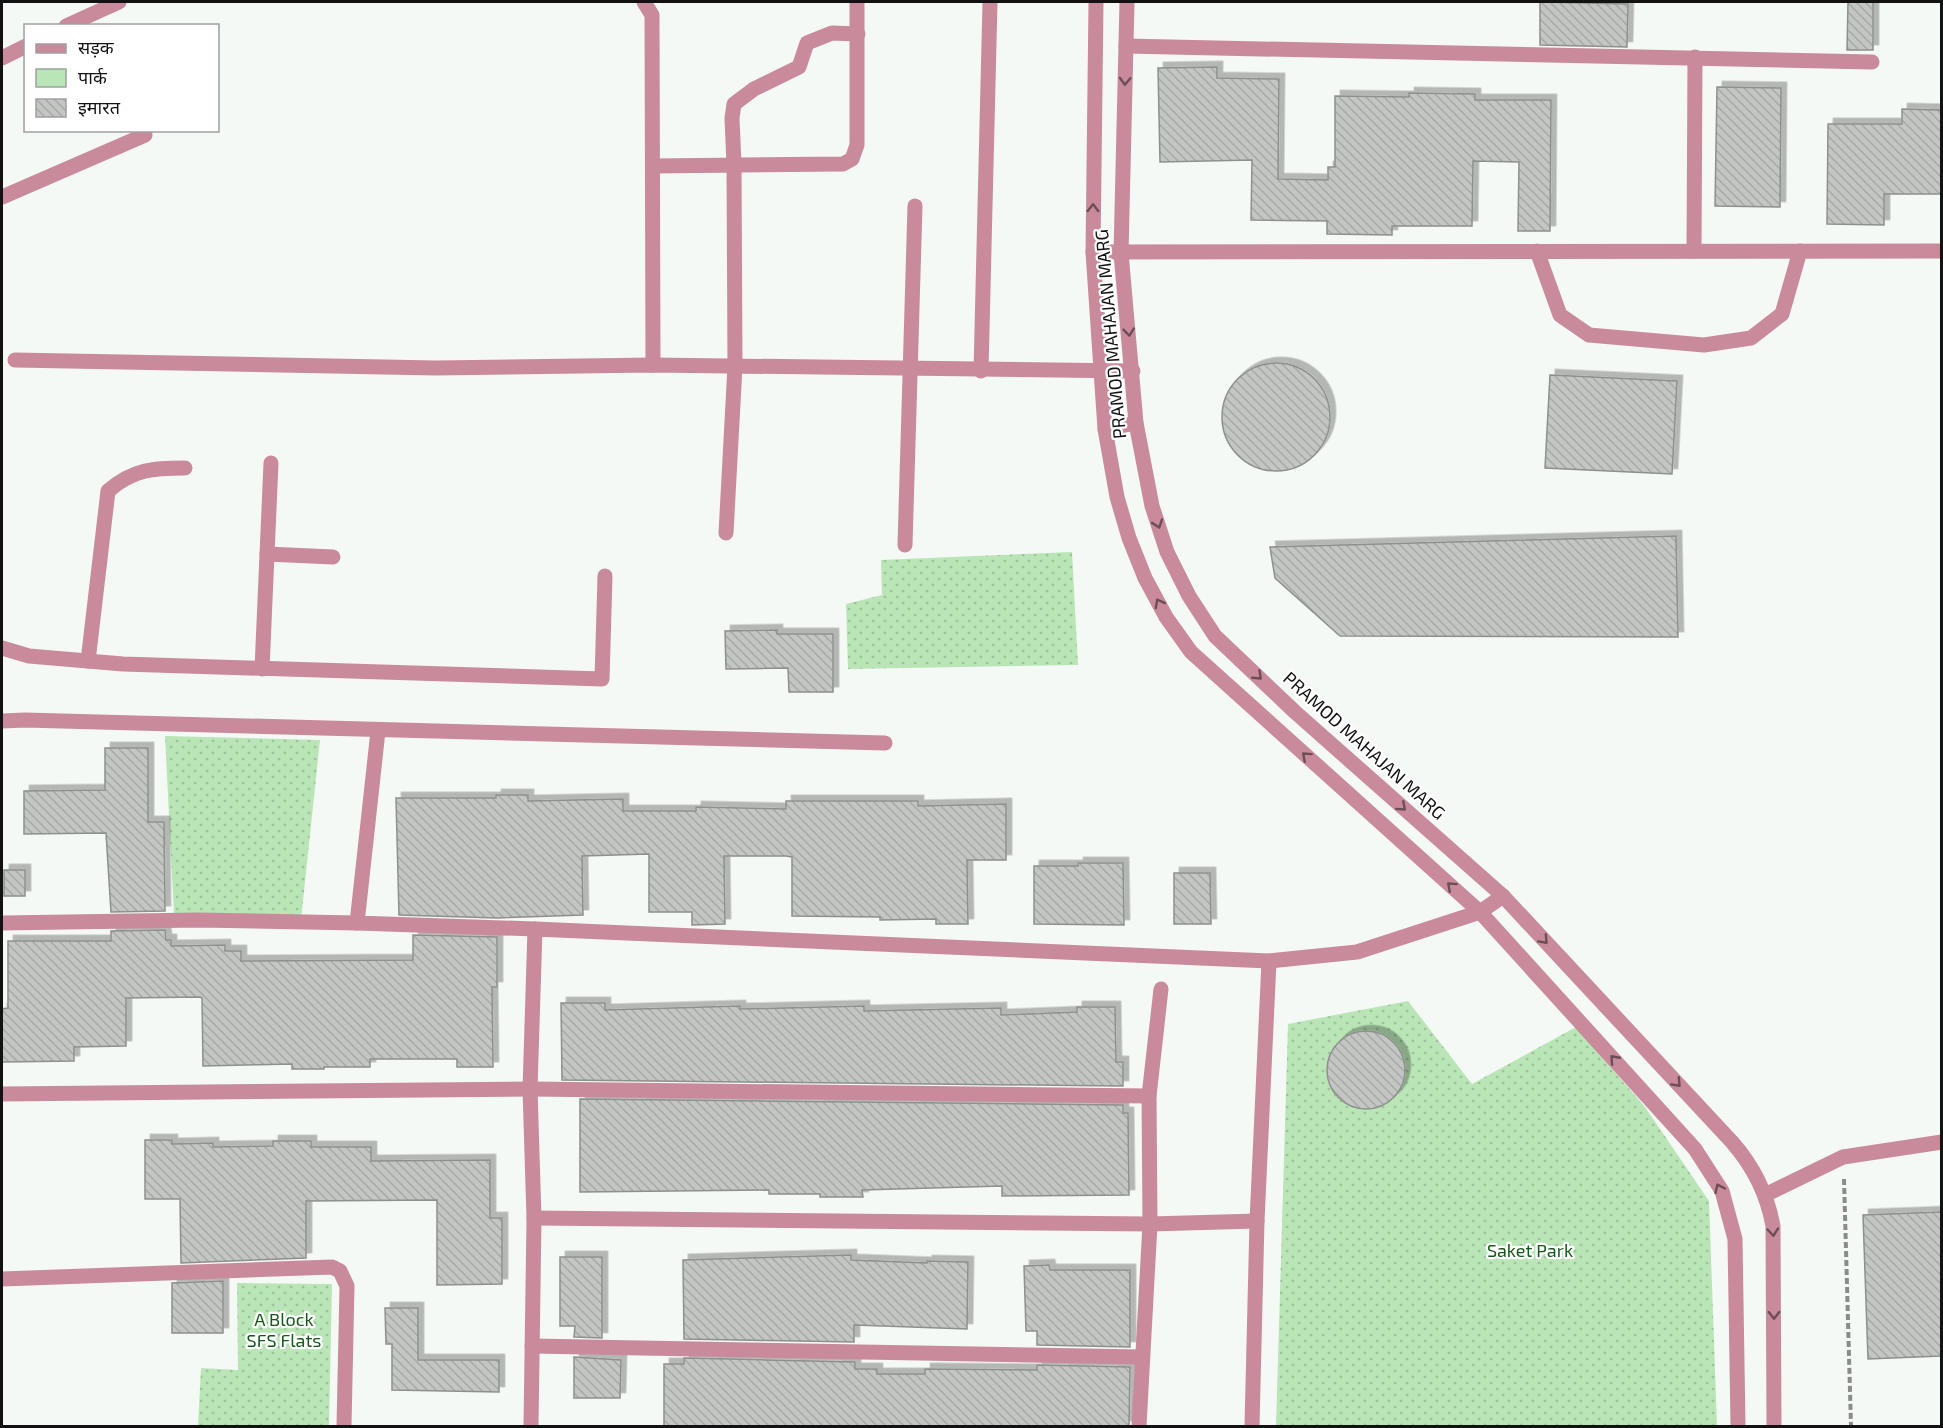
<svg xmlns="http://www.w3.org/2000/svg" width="1943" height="1428" font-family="'Exo 2','Noto Sans Devanagari',sans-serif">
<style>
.green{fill:url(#green-dots)}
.building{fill:url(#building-back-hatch);stroke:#8d908d;stroke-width:1.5;filter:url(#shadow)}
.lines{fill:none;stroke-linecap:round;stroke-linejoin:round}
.path{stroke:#898c89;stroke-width:4;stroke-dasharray:6 3;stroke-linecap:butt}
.service{stroke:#c98b9c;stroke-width:15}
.minor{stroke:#c98b9c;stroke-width:15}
.tertiary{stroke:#c98b9c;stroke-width:15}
.oneway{stroke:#6d4e56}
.labels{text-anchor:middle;stroke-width:4.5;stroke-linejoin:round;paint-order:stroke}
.street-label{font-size:18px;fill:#111211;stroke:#fff}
.park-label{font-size:18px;fill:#16581a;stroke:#fff}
</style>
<defs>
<pattern id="green-dots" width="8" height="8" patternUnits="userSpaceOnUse" patternTransform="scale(1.5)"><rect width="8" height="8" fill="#b9e5b7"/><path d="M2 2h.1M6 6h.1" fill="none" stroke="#9ec39c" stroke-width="1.8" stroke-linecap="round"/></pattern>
<pattern id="building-back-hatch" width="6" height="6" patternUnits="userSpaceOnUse" patternTransform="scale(1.5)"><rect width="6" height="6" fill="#c3c6c3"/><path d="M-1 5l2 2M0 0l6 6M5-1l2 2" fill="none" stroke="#a6a9a6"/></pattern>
<filter id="shadow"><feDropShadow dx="5.5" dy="-5.5" stdDeviation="0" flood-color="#0004"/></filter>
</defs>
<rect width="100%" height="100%" fill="#f5f9f5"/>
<!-- green -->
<g class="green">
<polygon points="1072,552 1078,665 848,669 846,604 882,595 881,560"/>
<polygon points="165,736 320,740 300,929 174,914"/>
<polygon points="1408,1001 1472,1084 1576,1027 1645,1107 1709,1201 1717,1426 1276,1426 1288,1024"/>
<polygon points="237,1283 332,1284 329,1426 198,1426 201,1368 238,1370"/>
</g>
<!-- building -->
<g class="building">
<polygon points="1540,2 1628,4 1627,47 1540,45"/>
<polygon points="1848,2 1873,2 1873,50 1847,50"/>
<polygon points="1217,67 1217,78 1279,79 1278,179 1328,180 1328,167 1335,167 1335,96 1409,97 1409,93 1475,94 1475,100 1551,100 1550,231 1518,231 1519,162 1473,161 1472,226 1392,226 1392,235 1327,234 1327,221 1251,220 1252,160 1160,162 1158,68"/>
<polygon points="1717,87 1781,88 1780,207 1715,206"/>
<polygon points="1902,109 1941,110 1941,194 1884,194 1884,225 1827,224 1828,124 1902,124"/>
<circle cx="1276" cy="417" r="54"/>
<polygon points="1550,375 1677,381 1672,474 1545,468"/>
<polygon points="1676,536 1678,637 1340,636 1275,578 1270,547"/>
<polygon points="777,630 777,634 833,634 833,692 789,692 788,668 726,669 725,631"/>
<polygon points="105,748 148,748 148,822 164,822 165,911 111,912 106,833 24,834 24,791 105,790"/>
<polygon points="496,795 528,795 528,801 623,799 623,811 696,811 696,807 786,809 786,801 918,801 918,806 1006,804 1006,860 967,860 968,924 936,924 936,919 880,920 880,917 792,916 792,857 786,856 724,856 725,924 692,925 692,912 649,912 649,854 582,856 583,915 497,918 399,915 396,798 496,798"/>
<polygon points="1078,863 1123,863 1124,925 1034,924 1034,866 1078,866"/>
<rect x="4" y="870" width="21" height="26"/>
<polygon points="1174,873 1210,873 1211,924 1174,924"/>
<polygon points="165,930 166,940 171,940 171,946 225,945 225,951 241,951 241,961 413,960 413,935 497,937 497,987 492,987 493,1067 457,1067 457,1059 370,1059 370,1067 324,1067 324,1069 292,1069 292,1064 203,1066 202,998 200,997 126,998 126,1046 74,1047 74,1061 2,1062 2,1009 8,1008 8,941 111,941 111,931"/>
<polygon points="561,1003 605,1003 605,1010 740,1006 740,1009 864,1006 864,1011 1001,1008 1001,1015 1077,1012 1077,1007 1115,1007 1116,1062 1123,1062 1123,1086 562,1080"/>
<circle cx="1366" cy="1070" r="39"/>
<polygon points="580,1099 1123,1105 1123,1113 1128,1113 1129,1195 1002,1196 1002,1186 862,1190 863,1197 820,1197 820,1194 769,1194 769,1190 580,1192"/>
<polygon points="145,1140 172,1140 172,1144 213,1143 213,1147 273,1146 273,1141 311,1141 311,1147 371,1147 371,1161 490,1160 490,1218 502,1218 502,1284 437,1285 437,1200 306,1201 306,1258 181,1263 180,1199 145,1199"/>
<polygon points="1941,1212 1941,1356 1868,1359 1863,1215"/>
<polygon points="851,1255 851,1260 927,1263 927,1261 968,1262 967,1329 854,1325 854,1342 684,1339 683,1260"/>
<polygon points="560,1257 602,1257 602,1338 574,1337 575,1326 560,1326"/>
<polygon points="1049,1265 1050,1270 1130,1270 1130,1347 1037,1345 1037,1331 1026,1331 1024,1266"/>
<polygon points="223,1281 223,1333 172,1333 172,1283"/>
<polygon points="385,1308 418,1308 418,1360 499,1360 499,1392 392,1390 392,1344 386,1344"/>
<polygon points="574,1357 621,1360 620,1398 574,1398"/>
<polygon points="684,1358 855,1362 855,1369 877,1369 877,1374 925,1374 925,1369 1037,1370 1037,1365 1130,1367 1129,1426 664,1426 664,1364 684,1364"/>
</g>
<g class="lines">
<!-- path -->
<polyline class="path" points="1844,1179 1851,1426"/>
<!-- service -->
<g class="service">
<polyline points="1537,251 1560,315 1589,335 1704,345 1751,338 1782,314 1800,251"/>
<polyline points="981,371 990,2"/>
<polyline points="726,533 735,366 734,165"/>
<polyline points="905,545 915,206"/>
<polyline points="2,721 25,720 885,743"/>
<polyline points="378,731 357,923 535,929"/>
<polyline points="2,923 198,920 357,923"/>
<polyline points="2,1094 530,1089 1149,1096"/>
<polyline points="1765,1195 1843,1157 1942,1142"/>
<polyline points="534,1218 1150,1224 1257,1221"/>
<polyline points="2,1279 332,1267 340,1271 347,1286 344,1426"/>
<polyline points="532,1346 1142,1357"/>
<polyline points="531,1426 534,1218 530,1089 535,929 1269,961 1357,952 1480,912 1503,896"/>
<polyline points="1139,1426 1150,1224 1149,1096 1161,989"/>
<polyline points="1252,1426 1257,1221 1269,961"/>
</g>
<!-- minor -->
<g class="minor">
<polyline points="644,2 652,15 653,365"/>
<polyline points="66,26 119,2"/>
<polyline points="1126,46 1872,62"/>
<polyline points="2,58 26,46"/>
<polyline points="734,165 732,118 734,104 754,89 799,67 807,43 832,33 858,34"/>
<polyline points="653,166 843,164 852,159 857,145 857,2"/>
<polyline points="2,197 145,135"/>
<polyline points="1694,251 1695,57"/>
<polyline points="1093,252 1942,251"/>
<polyline points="15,360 436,368 653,365 1133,371"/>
<polyline points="267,554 333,557"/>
<polyline points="2,648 29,656 123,664 602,679 605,576"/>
<path d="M 88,661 L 108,491 C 133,469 154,468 185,468"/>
<polyline points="262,669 271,463"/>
</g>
<!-- tertiary -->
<g class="tertiary">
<polyline points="1096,2 1093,252 1105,429 1117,497 1129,538 1145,578 1166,617 1191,652 1480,912 1695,1149 1722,1191 1735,1239 1738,1426"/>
<path d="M 1127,2 L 1121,253 L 1136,423 L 1152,506 L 1167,552 L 1189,596 L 1215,636 L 1295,712 L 1503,896 L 1732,1142 C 1754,1167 1767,1193 1773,1226 L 1774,1426"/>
<polyline points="1105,429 1136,423"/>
</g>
</g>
<!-- one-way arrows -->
<defs><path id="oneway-chevron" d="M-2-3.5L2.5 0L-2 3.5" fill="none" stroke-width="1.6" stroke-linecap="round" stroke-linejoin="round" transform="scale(1.5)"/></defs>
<g class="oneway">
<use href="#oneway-chevron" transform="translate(1125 81) rotate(92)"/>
<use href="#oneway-chevron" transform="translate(1093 208) rotate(-89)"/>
<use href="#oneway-chevron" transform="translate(1129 332) rotate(84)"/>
<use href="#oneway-chevron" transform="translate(1158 524) rotate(71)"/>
<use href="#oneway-chevron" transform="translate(1159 603) rotate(-119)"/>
<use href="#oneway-chevron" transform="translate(1258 676) rotate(43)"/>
<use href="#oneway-chevron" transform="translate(1306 756) rotate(-138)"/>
<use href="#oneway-chevron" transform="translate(1402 807) rotate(42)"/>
<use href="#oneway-chevron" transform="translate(1451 886) rotate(-138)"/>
<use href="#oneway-chevron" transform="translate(1544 940) rotate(47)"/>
<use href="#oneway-chevron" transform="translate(1614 1059) rotate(-132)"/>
<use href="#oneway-chevron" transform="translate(1677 1083) rotate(47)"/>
<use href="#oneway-chevron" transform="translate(1719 1188) rotate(-115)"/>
<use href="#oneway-chevron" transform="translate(1773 1232) rotate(85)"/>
<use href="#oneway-chevron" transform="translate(1774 1315) rotate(90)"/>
</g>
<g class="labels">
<!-- street labels -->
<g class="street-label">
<text transform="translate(1111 334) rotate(-95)" y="6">PRAMOD MAHAJAN MARG</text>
<text transform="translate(1364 746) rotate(42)" y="6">PRAMOD MAHAJAN MARG</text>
</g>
<!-- park labels -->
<g class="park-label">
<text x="1530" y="1257">Saket Park</text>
<text x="284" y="1326">A Block<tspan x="284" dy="21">SFS Flats</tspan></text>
</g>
</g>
<!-- border -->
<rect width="1943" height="1428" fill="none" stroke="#111211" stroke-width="6"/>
<!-- legend -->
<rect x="24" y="24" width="195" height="108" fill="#ffffff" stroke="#a0a0a0" stroke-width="1.5"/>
<rect x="36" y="44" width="30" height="9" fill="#c98b9c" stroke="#a0a0a0" stroke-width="1.5"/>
<text x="78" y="54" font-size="18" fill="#111211">सड़क</text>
<rect x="36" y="69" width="30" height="18" fill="#b9e5b7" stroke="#a0a0a0" stroke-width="1.5"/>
<text x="78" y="84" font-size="18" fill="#111211">पार्क</text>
<rect x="36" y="99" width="30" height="18" fill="url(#building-back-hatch)" stroke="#a0a0a0" stroke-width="1.5"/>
<text x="78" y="114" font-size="18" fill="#111211">इमारत</text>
</svg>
